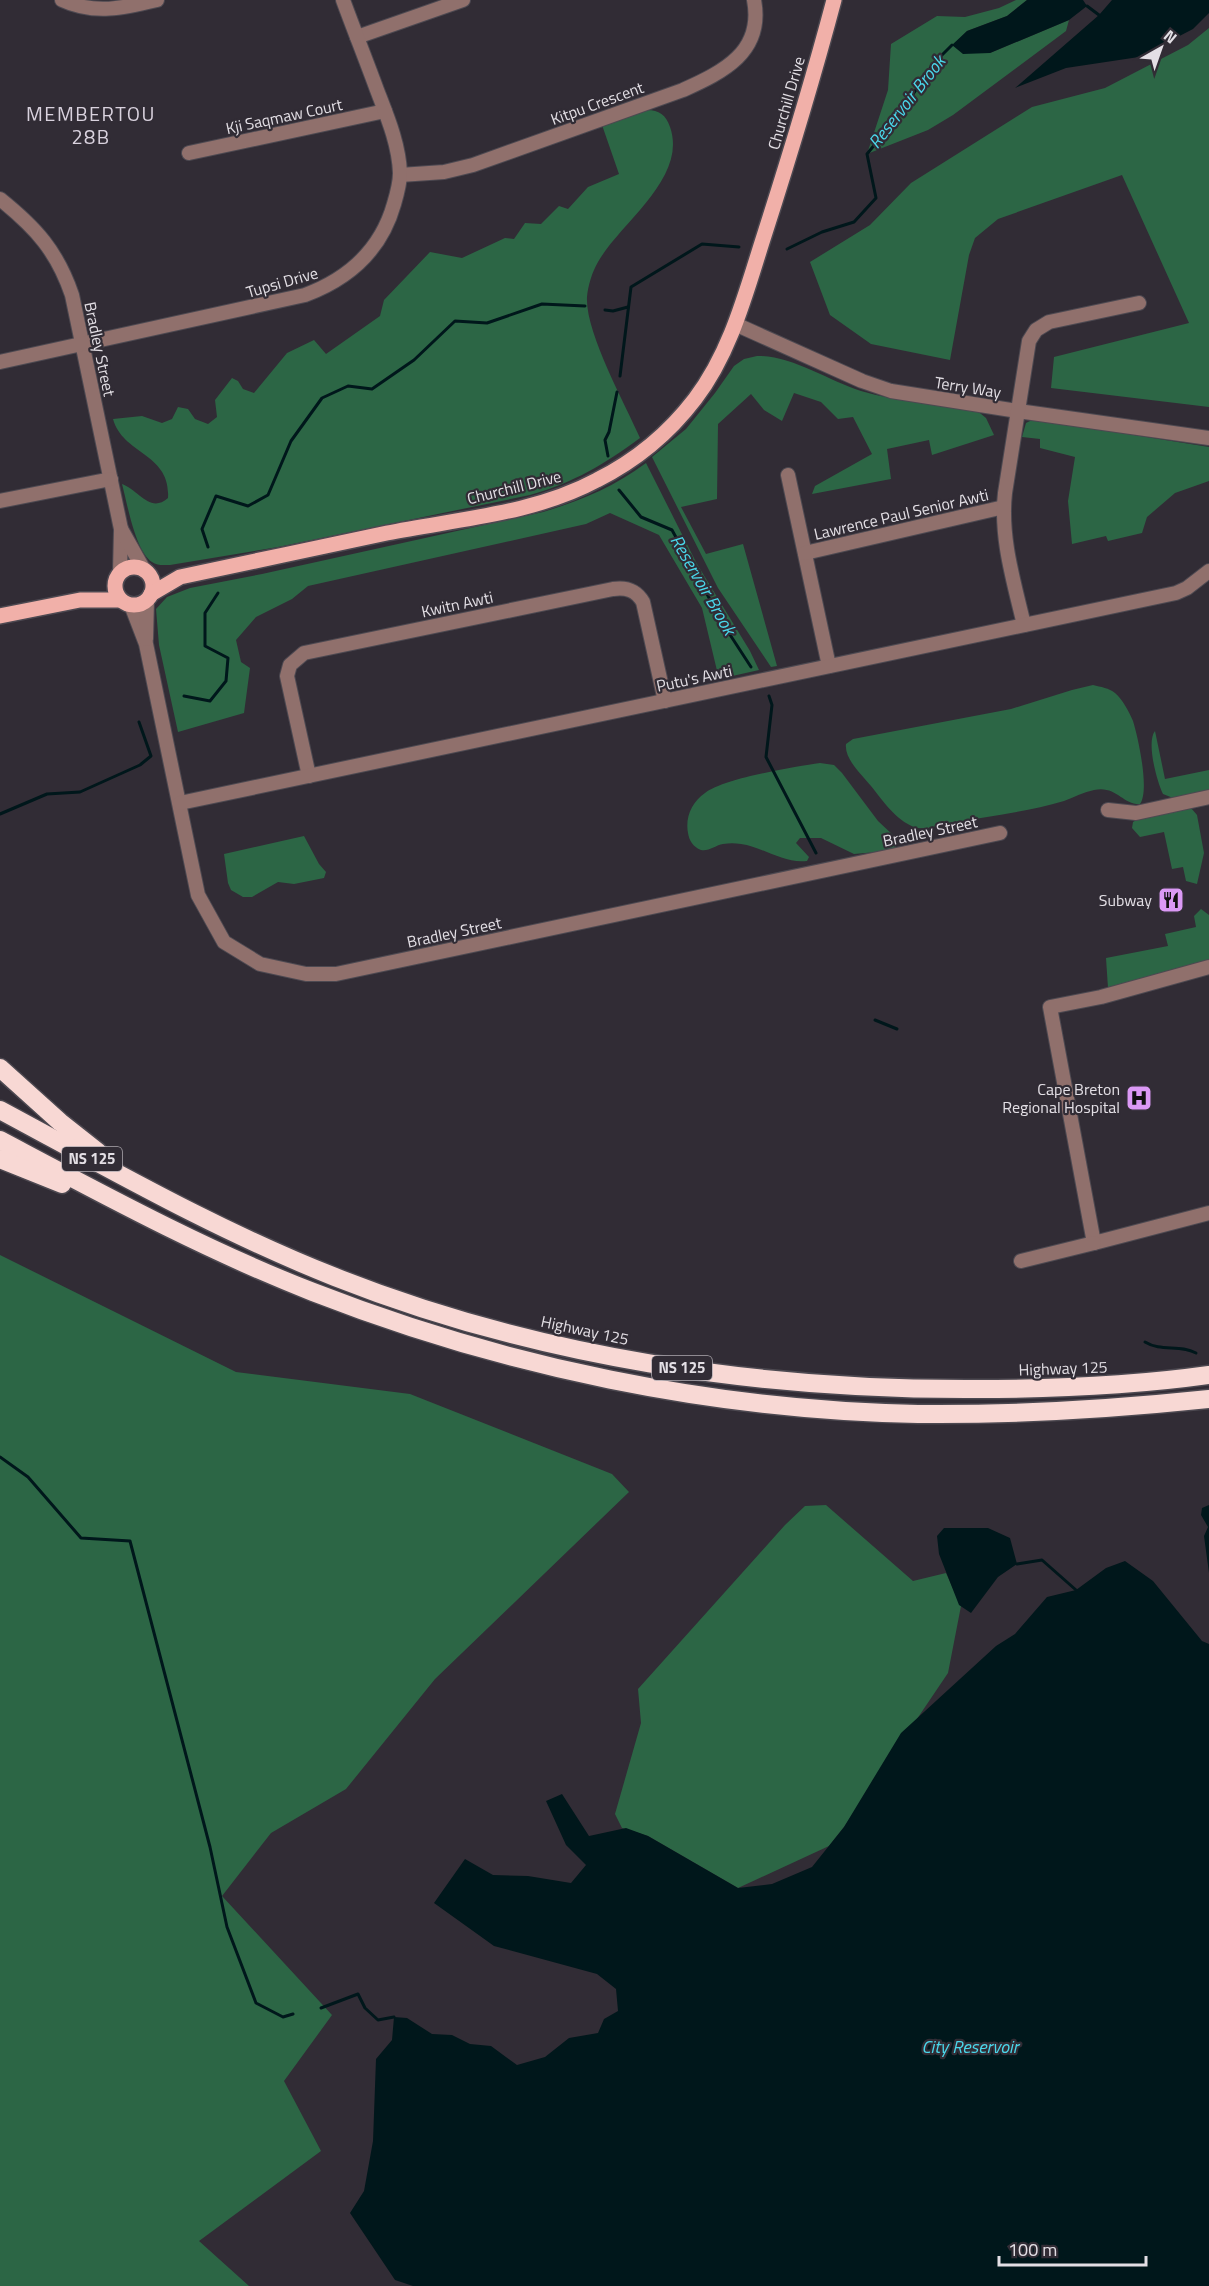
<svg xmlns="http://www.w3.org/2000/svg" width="1209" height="2286" font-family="'Titillium Web',sans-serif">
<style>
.green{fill:#2c6645}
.water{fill:#00171b}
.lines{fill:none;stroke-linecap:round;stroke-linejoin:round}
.stream{stroke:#00171b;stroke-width:3}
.minor-casing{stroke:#4d4951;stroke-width:16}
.major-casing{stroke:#4d4951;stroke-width:18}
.highway-casing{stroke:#4d4951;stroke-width:21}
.minor{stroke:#90706c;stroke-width:14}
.major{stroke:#f1b0a9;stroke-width:15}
.highway{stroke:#f8d8d4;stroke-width:18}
.labels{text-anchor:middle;stroke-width:4.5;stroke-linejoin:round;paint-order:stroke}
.shield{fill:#312c35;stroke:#aea9b0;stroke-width:1.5}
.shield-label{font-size:15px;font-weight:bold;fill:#e3dfe5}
.street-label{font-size:16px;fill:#e3dfe5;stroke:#312c35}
.poi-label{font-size:16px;fill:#e3dfe5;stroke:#312c35;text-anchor:end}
.water-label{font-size:18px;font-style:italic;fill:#4ad7ea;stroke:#312c35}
.quarter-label{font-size:20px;letter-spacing:1.5px;fill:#d9d2de;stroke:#312c35}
</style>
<rect width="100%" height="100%" fill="#312c35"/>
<!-- green -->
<g class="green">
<polygon points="1016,0 1027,0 1007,16 967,31 953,46 990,53 1069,20 1066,31 953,115 928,130 867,154 888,90 891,44 937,16 965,17 999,8"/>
<polygon points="1209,28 1209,407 1051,388 1054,357 1189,323 1122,175 998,219 975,238 969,255 950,360 871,344 830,315 810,262 870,225 911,183 1032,107 1105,88 1188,45"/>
<path d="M 647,110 C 659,110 666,115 670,127 C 688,178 620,223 598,262 C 592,272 588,286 587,297 C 585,332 625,404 640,438 C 603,465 575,482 530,495 L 278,547 L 170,565 C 164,565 157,566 152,562 C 135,551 127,502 122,484 C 139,490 150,514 168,498 C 171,453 123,455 113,419 L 142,416 L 162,423 L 172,419 L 178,407 L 188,409 L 195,419 L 208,424 L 217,417 L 215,400 L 232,378 L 238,381 L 243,389 L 254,393 L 287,353 L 314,340 L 326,354 L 380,316 L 384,300 L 430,252 L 462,258 L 505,238 L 514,239 L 525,223 L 541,224 L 559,206 L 568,209 L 588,187 L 619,174 L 602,125 Z"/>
<path d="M 757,356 C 791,355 829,381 861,391 C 898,402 937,404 975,409 L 986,418 L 994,435 L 932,455 L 929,440 L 887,449 L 891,479 L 812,494 L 815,486 L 872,454 L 853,417 L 838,419 L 821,402 L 794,393 L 782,421 L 764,410 L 751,394 L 718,424 L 717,499 L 681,507 L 706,554 L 743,544 L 777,666 L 771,667 L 718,588 L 652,457 L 686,429 L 715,393 L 734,366 L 744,359 Z"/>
<polygon points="1034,419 1209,447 1209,481 1175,493 1147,517 1142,533 1108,541 1106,536 1072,544 1068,501 1075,457 1040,448 1040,439 1022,437 1026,423"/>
<path d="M 646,463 L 697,564 L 750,651 L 759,670 L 719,679 L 702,608 L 659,535 L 610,513 L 586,524 L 308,586 L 292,599 L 256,617 L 236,640 L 241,662 L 250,668 L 244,713 L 178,732 L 159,645 L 156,609 L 167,597 L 190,588 L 262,574 L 543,512 C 580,501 614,487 646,463 Z"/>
<path d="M 1093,685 C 1101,687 1109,688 1115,693 C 1123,700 1129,712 1133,721 C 1138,737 1150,791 1140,804 C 1123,805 1116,785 1094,790 C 1084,792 1074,797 1064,801 C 1027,812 988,816 950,823 C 939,825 925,831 914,827 C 896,820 883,801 871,786 C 862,775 844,759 846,744 L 853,739 L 1011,709 L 1072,690 Z"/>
<path d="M 1155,731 L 1165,779 L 1209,770 L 1209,791 L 1173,798 L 1163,794 C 1157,782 1146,742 1155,731 Z"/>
<path d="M 820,763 L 834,765 L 842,773 L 878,821 L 894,836 L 897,842 L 896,847 L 888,851 L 854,854 L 821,838 L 800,838 L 796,843 L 809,857 L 807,861 C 784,864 763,847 741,844 C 735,843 729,843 723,844 C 716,845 708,852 701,850 C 693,847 689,840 688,833 C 685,817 692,802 705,793 C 724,778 794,767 820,763 Z"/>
<polygon points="1186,808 1191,808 1197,815 1204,853 1197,884 1186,881 1183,867 1172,869 1164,832 1140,837 1132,828 1133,822 1138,819"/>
<polygon points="304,836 319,864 326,872 324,878 294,884 278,882 252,897 243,897 231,890 228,883 224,854"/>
<polygon points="1201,909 1209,915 1209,960 1108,988 1106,958 1168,946 1165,934 1196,927 1194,916"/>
<polygon points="0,1255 236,1372 410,1394 612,1474 629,1492 435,1679 346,1789 271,1833 222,1896 332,2015 284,2081 321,2151 199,2241 249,2286 0,2286"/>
<polygon points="826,1505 913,1581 946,1573 961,1606 948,1673 844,1827 829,1846 738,1888 648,1836 622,1828 615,1814 641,1723 638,1689 785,1525 805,1506"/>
</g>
<!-- water -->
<g class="water">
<polygon points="1027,0 1083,0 1087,6 1069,20 990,53 963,54 952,45 967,31 1007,16"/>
<polygon points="1112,0 1209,0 1209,13 1193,29 1139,57 1066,68 1015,88 1099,15"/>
<polygon points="1209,1505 1209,1573 1204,1536 1208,1527 1201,1515 1202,1508"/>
<polygon points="944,1528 988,1528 1010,1538 1017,1564 998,1577 971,1613 959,1605 939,1554 937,1536"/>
<polygon points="1125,1561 1153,1581 1202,1641 1209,1644 1209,2286 413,2286 395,2280 350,2213 364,2191 373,2141 376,2059 392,2040 394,2017 407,2018 432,2034 452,2035 470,2044 491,2046 517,2065 545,2057 569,2038 598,2033 604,2019 618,2011 616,1989 597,1974 494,1946 434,1903 465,1859 493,1875 528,1876 571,1883 586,1865 566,1845 546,1801 562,1794 589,1836 626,1828 648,1836 738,1888 772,1884 812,1867 844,1827 901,1733 996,1646 1015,1634 1047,1597 1076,1590 1106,1568"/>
</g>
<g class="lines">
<!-- stream -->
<g class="stream">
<polyline points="1087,6 1099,15"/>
<polyline points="787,249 822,232 854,222 876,198 867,154 902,111 933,64 952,45"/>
<polyline points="605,310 613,311 628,307"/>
<polyline points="620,376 631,287 702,244 739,247"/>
<polyline points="608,456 605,440 609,432 617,392"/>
<polyline points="619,490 641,517 672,530 725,627 751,667"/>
<polyline points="208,547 202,529 216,496 248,506 268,495 291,441 322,398 348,386 372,389 414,360 455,321 487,323 542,304 585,306"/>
<polyline points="184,696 210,701 226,681 228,658 205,646 205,613 218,593"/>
<polyline points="769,696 772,705 766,757 816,853"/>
<polyline points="0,814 47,794 80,792 140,765 151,756 139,722"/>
<polyline points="875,1020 897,1029"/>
<path d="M 1145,1342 C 1161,1352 1180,1344 1196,1353"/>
<polyline points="0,1457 28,1477 81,1538 130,1541 210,1847 227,1927 256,2003 283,2017 293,2014"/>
<polyline points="1017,1564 1042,1560 1076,1590"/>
<polyline points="321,2008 358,1994 365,2008 378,2020 394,2017"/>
</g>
<!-- minor casing -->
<g class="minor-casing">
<g id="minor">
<path d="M 62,0 C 94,15 124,8 157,0"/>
<polyline points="357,37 463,0"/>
<polyline points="189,153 385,111"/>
<path d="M 400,175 L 444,172 L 473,165 L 683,90 C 723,72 764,52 754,0"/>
<path d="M 0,199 C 36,228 57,251 72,295 L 121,529 L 120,572"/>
<polyline points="735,324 862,381 891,391 1018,411 1209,438"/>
<path d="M 0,362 L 305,295 C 348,279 381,250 394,204 C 397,194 400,184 400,173 C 399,144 387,116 377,90 C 366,60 354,30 343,0"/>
<polyline points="788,475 829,666"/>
<polyline points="0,501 111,479"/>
<polyline points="121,529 144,570"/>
<polyline points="805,553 1004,507"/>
<polyline points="131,605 146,644 198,895 224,942 260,964 306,974 336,974 1000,833"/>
<path d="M 1024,625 C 1014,582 1000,538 1005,493 L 1029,341 L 1036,330 L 1049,322 L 1139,303"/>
<polyline points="146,639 147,600"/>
<path d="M 309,776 L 287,676 L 290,665 L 304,653 L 613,589 C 626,587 636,590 643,602 L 665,701"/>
<polyline points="180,803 1176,593 1187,588 1209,571"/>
<polyline points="1108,810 1136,813 1209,797"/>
<polyline points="1209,967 1101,997 1050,1007 1094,1243 1209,1213"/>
<polyline points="1021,1261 1094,1243"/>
</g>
</g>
<!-- major casing -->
<g class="major-casing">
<g id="major">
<circle cx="134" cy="586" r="19"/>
<path d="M 151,594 L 180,577 C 249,563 318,547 387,533 C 457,519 534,514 597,480 C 635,461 669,433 695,399 C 731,352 746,292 764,236 C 789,158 813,79 834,0"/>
<polyline points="0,616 80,600 120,600"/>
</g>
</g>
<!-- highway casing -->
<g class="highway-casing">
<g id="highway">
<polyline points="0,1068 60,1122 98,1152"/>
<path d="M 0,1110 C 110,1169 218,1231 335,1277 C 537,1357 758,1390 975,1389 C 1054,1389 1131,1386 1209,1375"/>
<path d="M 0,1140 C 102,1194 205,1250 313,1292 C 505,1367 712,1410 918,1414 C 1015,1415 1113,1409 1209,1399"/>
<polyline points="0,1159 62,1184"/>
</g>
</g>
<!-- minor -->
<use href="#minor" class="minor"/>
<!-- major -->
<use href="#major" class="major"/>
<!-- highway -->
<use href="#highway" class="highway"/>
</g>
<!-- icons -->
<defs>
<g id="restaurant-square" transform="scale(1.35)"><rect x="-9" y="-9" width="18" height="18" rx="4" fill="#db99f5" stroke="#312c35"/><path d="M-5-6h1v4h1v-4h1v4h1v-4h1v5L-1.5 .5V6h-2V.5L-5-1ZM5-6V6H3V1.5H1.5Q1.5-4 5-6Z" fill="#111"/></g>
<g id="hospital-square" transform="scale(1.35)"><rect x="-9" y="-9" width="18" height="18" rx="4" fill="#db99f5" stroke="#312c35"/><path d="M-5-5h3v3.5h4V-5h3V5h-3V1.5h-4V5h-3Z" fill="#111"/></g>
</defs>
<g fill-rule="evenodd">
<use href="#restaurant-square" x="1171" y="900"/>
<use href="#hospital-square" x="1139" y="1098"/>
</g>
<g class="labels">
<!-- shield labels -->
<g class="shield">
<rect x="62" y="1147" width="60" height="24" rx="4.5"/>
<rect x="652" y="1356" width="60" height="24" rx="4.5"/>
</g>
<g class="shield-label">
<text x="92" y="1164">NS 125</text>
<text x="682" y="1373">NS 125</text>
</g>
<!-- street labels -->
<g class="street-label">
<text transform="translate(597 103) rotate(-20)" y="6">Kitpu Crescent</text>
<text transform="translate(786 103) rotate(-74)" y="6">Churchill Drive</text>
<text transform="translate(284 116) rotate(-12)" y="6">Kji Saqmaw Court</text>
<text transform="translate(282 282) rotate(-16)" y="6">Tupsi Drive</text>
<text transform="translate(100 349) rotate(78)" y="6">Bradley Street</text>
<text transform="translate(968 387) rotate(9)" y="6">Terry Way</text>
<text transform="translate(514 487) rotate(-14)" y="6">Churchill Drive</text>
<text transform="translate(901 514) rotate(-13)" y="6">Lawrence Paul Senior Awti</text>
<text transform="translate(457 604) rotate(-12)" y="6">Kwitn Awti</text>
<text transform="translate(694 678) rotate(-12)" y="6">Putu's Awti</text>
<text transform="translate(930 831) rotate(-12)" y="6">Bradley Street</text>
<text transform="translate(454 932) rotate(-12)" y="6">Bradley Street</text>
<text transform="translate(585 1330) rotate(12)" y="6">Highway 125</text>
<text transform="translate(1063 1368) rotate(-2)" y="6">Highway 125</text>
</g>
<!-- poi labels -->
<g class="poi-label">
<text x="1152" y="906">Subway</text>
<text x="1120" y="1095">Cape Breton<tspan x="1120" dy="18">Regional Hospital</tspan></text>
</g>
<!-- water labels -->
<g class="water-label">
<text transform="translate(907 102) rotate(-52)" y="6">Reservoir Brook</text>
<text transform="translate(703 585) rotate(60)" y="6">Reservoir Brook</text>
<text x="970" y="2053">City Reservoir</text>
</g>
<!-- quarter labels -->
<g class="quarter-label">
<text x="91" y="121">MEMBERTOU<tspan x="91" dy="23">28B</tspan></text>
</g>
</g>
<!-- north arrow -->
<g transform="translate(1161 48) rotate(40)" stroke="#312c35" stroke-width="4.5" paint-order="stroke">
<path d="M0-4.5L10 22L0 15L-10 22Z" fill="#e3dfe5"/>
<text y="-9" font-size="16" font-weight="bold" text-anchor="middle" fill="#e3dfe5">N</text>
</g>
<!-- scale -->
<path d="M999 2256v9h147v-9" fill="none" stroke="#e3dfe5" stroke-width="3"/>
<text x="1008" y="2256" font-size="18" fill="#e3dfe5" stroke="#312c35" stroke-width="4.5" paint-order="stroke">100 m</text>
</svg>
